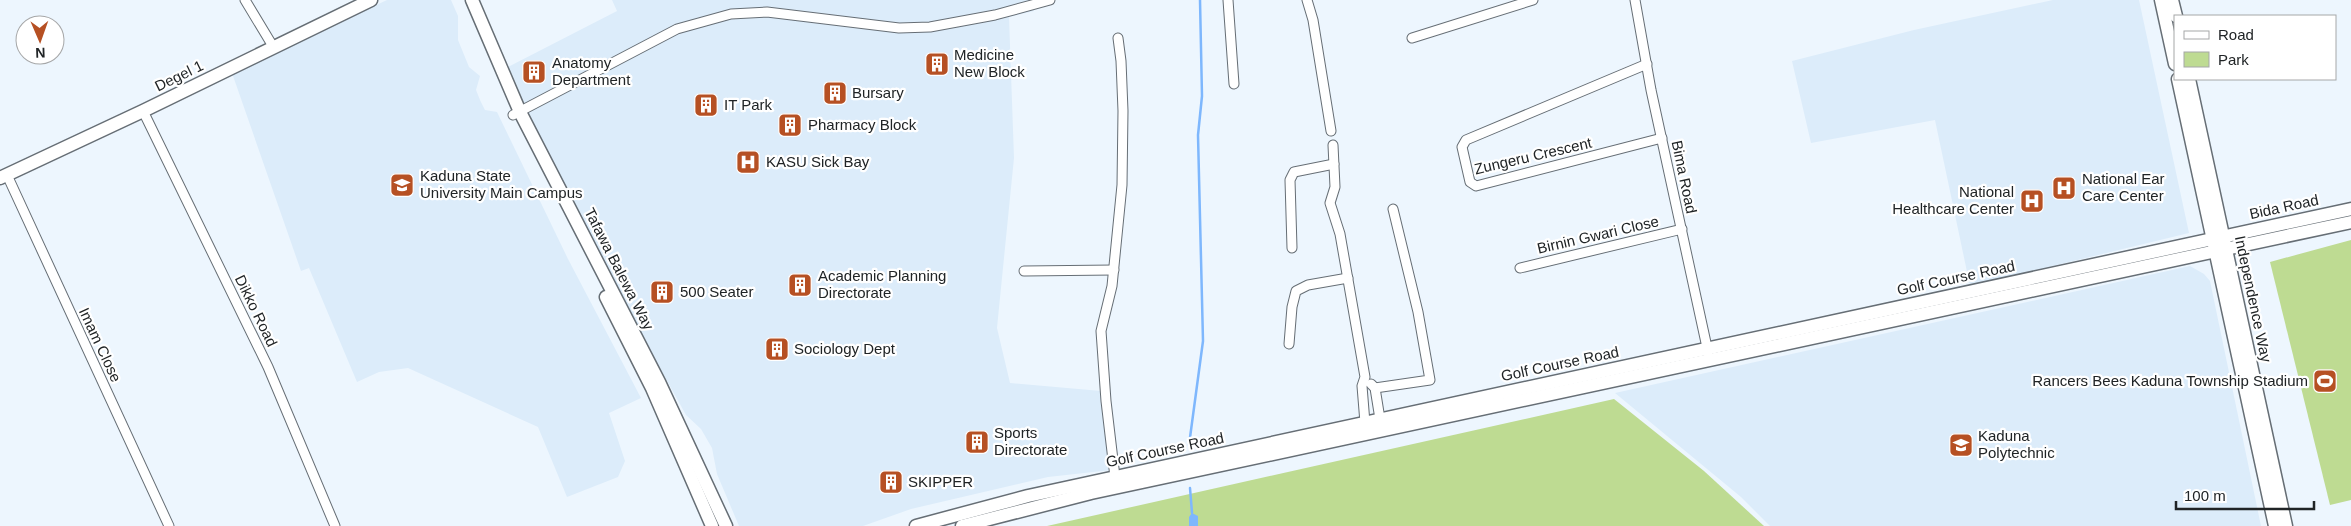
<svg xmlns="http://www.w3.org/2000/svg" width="2351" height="526" font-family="Helvetica,sans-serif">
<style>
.built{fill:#dcecfa}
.green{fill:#bedb92}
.water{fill:#7eb7fd}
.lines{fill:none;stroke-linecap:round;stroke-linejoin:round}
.stream{stroke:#7eb7fd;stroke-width:2.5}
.street-casing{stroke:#666e75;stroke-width:11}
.secondary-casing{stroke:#666e75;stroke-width:15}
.street{stroke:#fff;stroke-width:9}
.secondary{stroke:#fff;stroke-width:12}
.labels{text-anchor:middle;stroke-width:4.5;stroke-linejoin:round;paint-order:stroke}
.poi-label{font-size:15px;fill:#202426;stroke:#fff;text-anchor:start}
.street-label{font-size:15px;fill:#202426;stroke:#fff}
</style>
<rect width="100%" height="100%" fill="#edf6fe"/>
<!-- built -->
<g class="built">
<polygon points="387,0 451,0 458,16 458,40 469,67 480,76 476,90 480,100 485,110 497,112 568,259 641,398 609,413 625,461 618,477 567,497 538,427 408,368 379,372 357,382 309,268 301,271 232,73"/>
<polygon points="612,0 1032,0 1034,11 1009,17 1014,158 997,328 1010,383 1101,391 1111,470 1048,477 911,509 863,526 739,526 717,474 712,448 701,429 686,415 606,271 504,69 617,11"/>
<polygon points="2053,0 2139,0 2189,233 1970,286 1935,120 1811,143 1792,61 1914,30"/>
<polygon points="2190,266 2204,274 2210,281 2261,526 1770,526 1741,497 1615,393"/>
</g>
<!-- green -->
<g class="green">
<polygon points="2351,240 2351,500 2330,505 2270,262"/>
<polygon points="1614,399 1704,471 1764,526 1047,526"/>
</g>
<!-- water -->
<polygon class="water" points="1192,513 1198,516 1198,526 1189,526 1189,517"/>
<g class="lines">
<!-- stream -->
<g class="stream">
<polyline points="1189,445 1203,341 1198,135 1202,96 1200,0"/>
<polyline points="1190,488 1192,513"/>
</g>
<!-- street casing -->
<g class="street-casing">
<g id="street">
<polyline points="245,0 274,48"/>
<polyline points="1228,0 1234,84"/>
<polyline points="1307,0 1313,20 1331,131"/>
<polyline points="1635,0 1651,90 1708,352"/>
<polyline points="1412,38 1533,0"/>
<polyline points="1647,64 1466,140 1462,147 1470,182 1476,186 1662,138"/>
<polyline points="143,111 268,367 335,526"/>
<polyline points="513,115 677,29 731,14 767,12 899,28 930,27 995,15 1050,0"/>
<polyline points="1333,145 1335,187 1330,203 1340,234 1365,377 1362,386 1365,423"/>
<polyline points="7,175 169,526"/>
<polyline points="1292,248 1290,180 1294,172 1334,164"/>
<polyline points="1520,268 1682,229"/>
<polyline points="1024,271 1114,270"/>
<polyline points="1289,344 1292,307 1296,291 1308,285 1348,278"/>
<polyline points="1371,384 1375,388 1380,419"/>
<polyline points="1375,388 1430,380 1418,312 1393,209"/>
<polyline points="1115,477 1106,401 1101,331 1112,286 1122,185 1123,111 1121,61 1118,38"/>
</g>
</g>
<!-- secondary casing -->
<g class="secondary-casing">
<g id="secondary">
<polyline points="472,0 520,112 659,382 726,526"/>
<polyline points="2161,0 2175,64"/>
<polyline points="2172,0 2176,16"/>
<polyline points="2178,79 2275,526"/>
<polyline points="2189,79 2286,526"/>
<polyline points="0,178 143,111 371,0"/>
<polyline points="606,297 652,388 712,526"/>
<polyline points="916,526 1028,496 2351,209"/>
<polyline points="962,526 1091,493 2351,222"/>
</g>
</g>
<!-- street -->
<use href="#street" class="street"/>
<!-- secondary -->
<use href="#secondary" class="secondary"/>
</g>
<!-- icons -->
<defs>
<g id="building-square" transform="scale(1.25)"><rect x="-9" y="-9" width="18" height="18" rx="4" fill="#b65023" stroke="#fff"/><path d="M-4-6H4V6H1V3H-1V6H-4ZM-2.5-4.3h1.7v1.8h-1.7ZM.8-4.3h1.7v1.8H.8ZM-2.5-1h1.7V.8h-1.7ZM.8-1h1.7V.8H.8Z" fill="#fff"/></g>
<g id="hospital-square" transform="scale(1.25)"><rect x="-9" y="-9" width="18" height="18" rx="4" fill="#b65023" stroke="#fff"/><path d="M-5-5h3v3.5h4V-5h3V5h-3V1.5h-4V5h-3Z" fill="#fff"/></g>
<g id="university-square" transform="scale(1.25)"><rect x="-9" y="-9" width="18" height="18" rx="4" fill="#b65023" stroke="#fff"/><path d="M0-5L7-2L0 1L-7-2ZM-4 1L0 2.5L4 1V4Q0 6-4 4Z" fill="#fff"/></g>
<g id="stadium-square" transform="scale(1.25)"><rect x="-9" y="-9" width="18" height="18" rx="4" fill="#b65023" stroke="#fff"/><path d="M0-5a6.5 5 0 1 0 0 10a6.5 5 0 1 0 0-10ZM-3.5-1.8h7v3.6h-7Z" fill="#fff"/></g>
</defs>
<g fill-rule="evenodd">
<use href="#building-square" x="937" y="64"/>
<use href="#building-square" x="534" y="72"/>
<use href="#building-square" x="835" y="93"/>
<use href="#building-square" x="706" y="105"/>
<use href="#building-square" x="790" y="125"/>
<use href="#hospital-square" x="748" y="162"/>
<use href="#university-square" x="402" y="185"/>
<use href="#hospital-square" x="2064" y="188"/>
<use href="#hospital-square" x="2032" y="201"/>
<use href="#building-square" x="800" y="285"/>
<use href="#building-square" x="662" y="292"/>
<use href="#building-square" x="777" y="349"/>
<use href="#stadium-square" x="2325" y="381"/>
<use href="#building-square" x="977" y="442"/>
<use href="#university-square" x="1961" y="445"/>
<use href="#building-square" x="891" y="482"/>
</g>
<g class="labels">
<!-- poi labels -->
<g class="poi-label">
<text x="954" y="60">Medicine<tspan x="954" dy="17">New Block</tspan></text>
<text x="552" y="68">Anatomy<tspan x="552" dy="17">Department</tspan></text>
<text x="852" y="98">Bursary</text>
<text x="724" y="110">IT Park</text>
<text x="808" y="130">Pharmacy Block</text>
<text x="766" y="167">KASU Sick Bay</text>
<text x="420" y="181">Kaduna State<tspan x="420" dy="17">University Main Campus</tspan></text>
<text x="2082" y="184">National Ear<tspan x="2082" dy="17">Care Center</tspan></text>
<text x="2014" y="197" text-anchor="end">National<tspan x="2014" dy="17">Healthcare Center</tspan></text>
<text x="818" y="281">Academic Planning<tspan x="818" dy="17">Directorate</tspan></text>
<text x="680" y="297">500 Seater</text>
<text x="794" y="354">Sociology Dept</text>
<text x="2308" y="386" text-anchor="end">Rancers Bees Kaduna Township Stadium</text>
<text x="994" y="438">Sports<tspan x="994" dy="17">Directorate</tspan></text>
<text x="1978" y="441">Kaduna<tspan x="1978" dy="17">Polytechnic</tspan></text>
<text x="908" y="487">SKIPPER</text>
</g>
<!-- street labels -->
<g class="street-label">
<text transform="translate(179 76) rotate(-26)" y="5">Degel 1</text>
<text transform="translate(1533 156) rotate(-13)" y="5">Zungeru Crescent</text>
<text transform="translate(1684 177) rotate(78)" y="5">Bima Road</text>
<text transform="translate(2284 207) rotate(-12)" y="5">Bida Road</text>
<text transform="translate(1598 235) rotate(-13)" y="5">Birnin Gwari Close</text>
<text transform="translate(619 269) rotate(63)" y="5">Tafawa Balewa Way</text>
<text transform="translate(1956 278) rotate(-12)" y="5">Golf Course Road</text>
<text transform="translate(2253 299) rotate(78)" y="5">Independence Way</text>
<text transform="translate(256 311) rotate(64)" y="5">Dikko Road</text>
<text transform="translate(100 345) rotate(65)" y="5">Imam Close</text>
<text transform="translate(1560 364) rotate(-12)" y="5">Golf Course Road</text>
<text transform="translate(1165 450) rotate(-12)" y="5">Golf Course Road</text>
</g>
</g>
<!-- legend -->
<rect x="2174" y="15" width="162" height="65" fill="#ffffff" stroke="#a6a7a8"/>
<rect x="2184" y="31" width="25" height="8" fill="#ffffff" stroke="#a6a7a8"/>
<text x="2218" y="40" font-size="15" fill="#202426">Road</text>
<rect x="2184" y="52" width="25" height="15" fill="#bedb92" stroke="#a6a7a8"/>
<text x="2218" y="65" font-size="15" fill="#202426">Park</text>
<!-- north arrow -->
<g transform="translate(40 40) rotate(178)"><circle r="24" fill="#ffffff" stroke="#a6a7a8"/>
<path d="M0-4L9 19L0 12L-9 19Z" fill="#b65023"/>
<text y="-8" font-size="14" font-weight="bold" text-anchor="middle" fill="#202426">N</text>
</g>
<!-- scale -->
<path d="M2176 501v8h138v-8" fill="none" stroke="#202426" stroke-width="2.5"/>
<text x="2184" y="501" font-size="15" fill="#202426" stroke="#ffffff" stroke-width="4" paint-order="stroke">100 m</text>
</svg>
